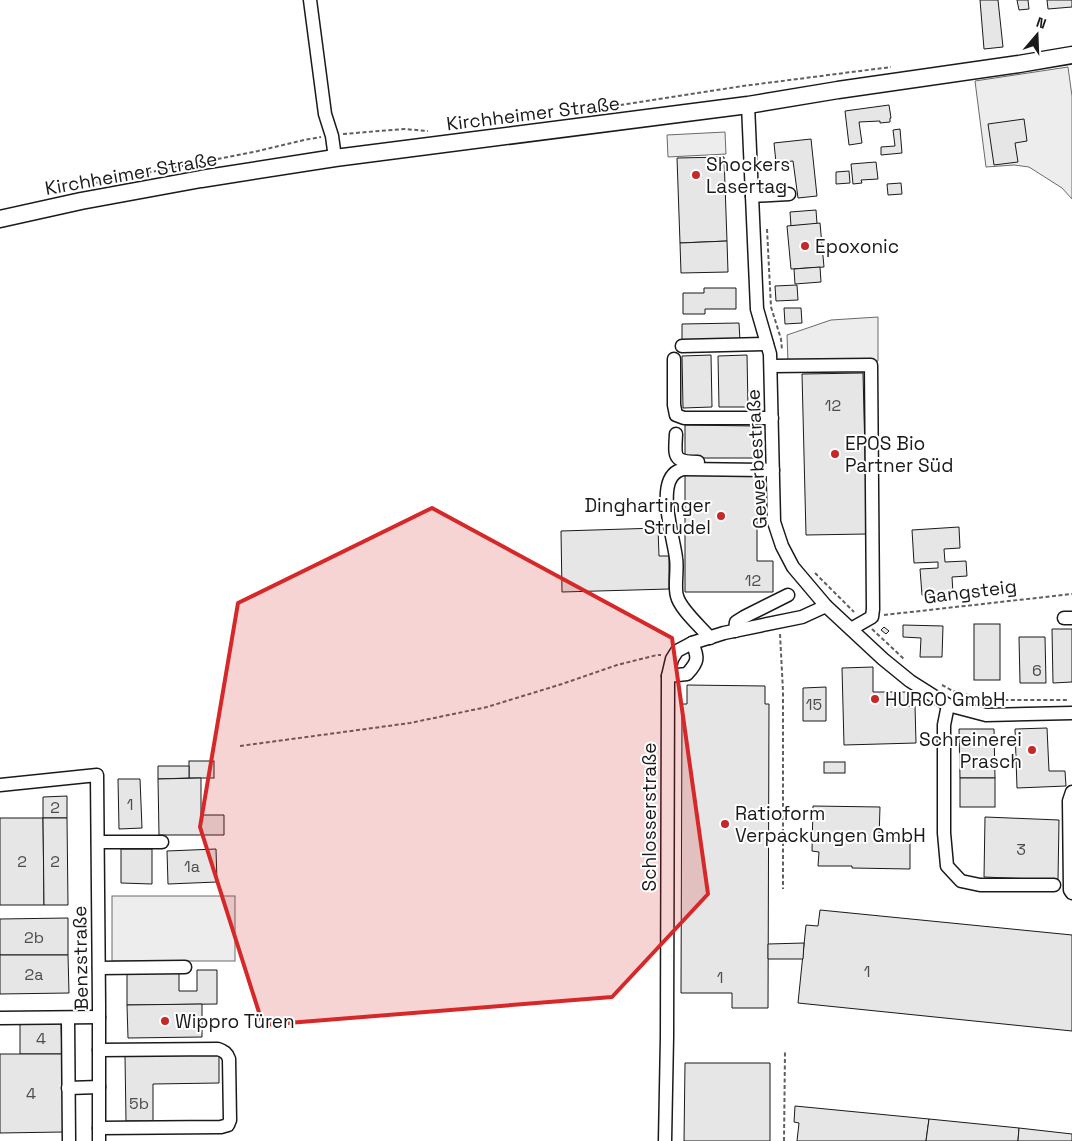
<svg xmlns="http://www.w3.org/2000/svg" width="1072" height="1141" font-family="'Space Grotesk',sans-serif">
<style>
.built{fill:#ededed;stroke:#6a6a6a}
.building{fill:#e6e6e6;stroke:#1a1a1a}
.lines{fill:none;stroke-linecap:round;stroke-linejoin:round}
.minor-casing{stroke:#1a1a1a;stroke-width:15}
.major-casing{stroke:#1a1a1a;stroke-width:19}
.path{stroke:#5f5f5f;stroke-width:2;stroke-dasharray:4 2.5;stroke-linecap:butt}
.minor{stroke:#fff;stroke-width:12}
.major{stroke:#fff;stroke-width:16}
.marked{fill:#d62828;fill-opacity:0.2;stroke:#d62828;stroke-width:4;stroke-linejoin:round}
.poi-dot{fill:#c62828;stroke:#fff;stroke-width:2}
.labels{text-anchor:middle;stroke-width:4;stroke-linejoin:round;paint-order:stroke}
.number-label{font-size:16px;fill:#4d4d4d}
.street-label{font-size:19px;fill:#1a1a1a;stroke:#fff}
.poi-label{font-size:19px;fill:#1a1a1a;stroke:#fff;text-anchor:start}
</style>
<rect width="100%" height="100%" fill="#fff"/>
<!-- built -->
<g class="built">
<polygon points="1068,67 1072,96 1072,199 1062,188 1029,167 1014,165 986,167 975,81"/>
<polygon points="725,132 726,154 668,157 667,135"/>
<polygon points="878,317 878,361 788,362 787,335 831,320"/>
<rect x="112" y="896" width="123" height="65"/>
</g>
<!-- building -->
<g class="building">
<polygon points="980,0 998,0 1003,47 984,49"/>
<polygon points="1017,0 1028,0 1029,9 1019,10"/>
<polygon points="1047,0 1072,0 1072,7 1048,9"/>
<polygon points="889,105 891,118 890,118 890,122 880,123 880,121 859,122 862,143 849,145 845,111"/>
<polygon points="1024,119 1027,141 1015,143 1018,162 994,165 988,124"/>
<polygon points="900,129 902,153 881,155 881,147 895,146 893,130"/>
<polygon points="811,139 817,196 798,198 793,161 776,163 774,143"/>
<polygon points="724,157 727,241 680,243 677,158"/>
<polygon points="876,162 878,179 861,180 862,183 853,184 851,164"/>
<polygon points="849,171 850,183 836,184 836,172"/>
<polygon points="901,183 902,194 888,195 887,184"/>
<polygon points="816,210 817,224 791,226 790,212"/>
<polygon points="820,223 824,267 791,269 787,226"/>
<polygon points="727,241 728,272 681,273 680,243"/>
<polygon points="820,267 821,282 795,284 794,269"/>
<polygon points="797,285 798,300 776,301 775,286"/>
<polygon points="704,288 736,288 736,309 705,309 705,314 683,314 683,293 704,293"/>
<polygon points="784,308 801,308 802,323 785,324"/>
<polygon points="739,323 740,341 682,342 682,324"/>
<polygon points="711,355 712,407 683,408 682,356"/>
<polygon points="747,355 748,407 719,407 718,356"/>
<polygon points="863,373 867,534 806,535 802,374"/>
<polygon points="685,425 755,426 755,458 685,458"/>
<polygon points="685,472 757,472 757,561 773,561 773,592 685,592"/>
<polygon points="959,527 960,548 944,549 945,562 966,561 967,576 952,577 953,593 922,595 920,569 938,568 938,562 914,563 912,530"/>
<polygon points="658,528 659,556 669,556 669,589 562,592 561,531"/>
<rect x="974" y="624" width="26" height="56"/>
<polygon points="903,625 943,626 942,657 920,657 921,638 903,637"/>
<polygon points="884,627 889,631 886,634 881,630"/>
<polygon points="1052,629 1072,629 1072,682 1053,683"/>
<polygon points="1019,637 1045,637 1046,683 1020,683"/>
<polygon points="873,667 873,692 907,692 907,706 915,706 916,743 844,745 842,668"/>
<polygon points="687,685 765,686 765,704 769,704 768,1008 732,1008 732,993 681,993 682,704 687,704"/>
<polygon points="826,687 826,721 803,721 803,688"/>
<polygon points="1047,728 1049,771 1065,771 1066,786 1017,788 1015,729"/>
<polygon points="959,729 994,729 995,778 960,778"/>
<rect x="189" y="761" width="25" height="17"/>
<rect x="824" y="762" width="21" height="11"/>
<polygon points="158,766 189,766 189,778 158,779"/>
<polygon points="201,778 201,815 224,815 224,835 159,835 158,779"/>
<rect x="960" y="778" width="35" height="29"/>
<polygon points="118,779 140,779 142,828 119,829"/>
<polygon points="67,796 67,818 43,818 43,797"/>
<polygon points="813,806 880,807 879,838 910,839 910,869 852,868 852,866 818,866 819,852 812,851"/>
<polygon points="985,817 1059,820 1058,880 984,877"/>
<polygon points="0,818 43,818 44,905 0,905"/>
<polygon points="43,818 67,818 68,905 44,905"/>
<polygon points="121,849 152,849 152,884 121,883"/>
<polygon points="216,849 217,882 168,884 167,851"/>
<polygon points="820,910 1072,935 1072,1031 798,1003 806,925 818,926"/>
<polygon points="68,918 68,955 0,955 0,919"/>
<polygon points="804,943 803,959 768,959 768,944"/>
<polygon points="0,955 68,955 69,993 0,994"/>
<polygon points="197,970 217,970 217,1004 127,1005 127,972 179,971 179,991 197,991"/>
<polygon points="202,1004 202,1037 128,1038 127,1005"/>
<polygon points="20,1022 61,1022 62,1054 20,1054"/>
<polygon points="0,1054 62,1054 63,1132 0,1133"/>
<polygon points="219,1055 219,1083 153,1084 153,1121 126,1121 125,1056"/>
<polygon points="685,1063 770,1063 770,1141 684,1141"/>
<polygon points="795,1106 929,1119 926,1141 797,1141 799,1123 794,1122"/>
<polygon points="929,1119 1019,1128 1018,1141 926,1141"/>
<polygon points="1019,1128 1072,1134 1072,1141 1018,1141"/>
</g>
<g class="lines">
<!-- minor casing -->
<g class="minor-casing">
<g id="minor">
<polyline points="310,0 325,114 332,136 335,158"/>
<polyline points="748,105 757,309 770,354 774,522 782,546 793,567 826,606 883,659 910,681 948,705 986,715 1072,713"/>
<polyline points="752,196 789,194"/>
<polyline points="682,346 767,344"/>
<polyline points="674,359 674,405 676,415 684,418 772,418"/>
<polyline points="771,366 871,365 873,609 872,617 851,629"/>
<path d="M 676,434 C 675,456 672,462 698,462"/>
<polyline points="1064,618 1072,618"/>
<polyline points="735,631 736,622 744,617 788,595"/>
<path d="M 710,638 C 701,627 680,609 677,596 C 674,587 678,569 676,558 C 674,538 655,483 678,471 C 680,470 683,469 685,469 L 773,470"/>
<path d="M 668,676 L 687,674 C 698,662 699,658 692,643"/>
<polyline points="948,705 944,725 944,833 947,866 961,881 980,885 1054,885"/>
<polyline points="0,785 97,775 99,1005 99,1141"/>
<polyline points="1072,792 1069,801 1070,890 1072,893"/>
<polyline points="98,842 162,842"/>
<polyline points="99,968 185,967"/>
<polyline points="0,1018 99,1017"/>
<polyline points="68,1018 69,1141"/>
<polyline points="68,1088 99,1087"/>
<path d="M 99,1128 L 221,1127 L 228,1125 L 230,1120 L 229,1059 C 227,1053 224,1051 218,1049 L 99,1050"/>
<polyline points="665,1141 667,1037 668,676 672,659 677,651 692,643 724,633 802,617 826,606"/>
</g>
</g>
<!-- major casing -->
<g class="major-casing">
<polyline id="major" points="0,219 81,201 201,179 335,158 748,105 838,90 1019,64 1072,55"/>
</g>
<!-- path -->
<g class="path">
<polyline points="588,110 743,86 891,67"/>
<polyline points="343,134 404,129 428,131"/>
<polyline points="90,184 258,151 304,140 321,137"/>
<polyline points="767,229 771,307 781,339 782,350"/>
<polyline points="815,573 854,612"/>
<polyline points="884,615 1072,594"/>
<polyline points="872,629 905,660"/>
<polyline points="780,634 783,691 783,889"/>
<polyline points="942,685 953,691 988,700 1067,700"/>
<polyline points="240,746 410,723 487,707 562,684 617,665 657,655 661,655"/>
<polyline points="784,1141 785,1051"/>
</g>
<!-- minor -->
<use href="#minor" class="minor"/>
<!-- major -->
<use href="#major" class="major"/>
</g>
<!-- marked area -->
<path class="marked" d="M 432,508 L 672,638 L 708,894 L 612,997 L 263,1025 L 200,827 L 238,603 Z"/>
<!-- markers -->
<g class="poi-dot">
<circle cx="696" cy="175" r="5"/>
<circle cx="805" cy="246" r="5"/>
<circle cx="835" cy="454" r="5"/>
<circle cx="721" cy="516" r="5"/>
<circle cx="875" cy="699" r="5"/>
<circle cx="1032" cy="750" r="5"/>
<circle cx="725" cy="824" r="5"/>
<circle cx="165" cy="1021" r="5"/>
</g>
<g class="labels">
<!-- number labels -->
<g class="number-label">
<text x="833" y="411">12</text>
<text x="753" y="586">12</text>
<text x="1037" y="676">6</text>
<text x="814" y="710">15</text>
<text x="130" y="810">1</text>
<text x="55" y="813">2</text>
<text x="1021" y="855">3</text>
<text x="22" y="867">2</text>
<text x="55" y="867">2</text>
<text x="192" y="872">1a</text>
<text x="34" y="943">2b</text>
<text x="867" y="977">1</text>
<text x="34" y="980">2a</text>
<text x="720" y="983">1</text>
<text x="41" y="1044">4</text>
<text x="31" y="1099">4</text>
<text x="139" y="1109">5b</text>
</g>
<!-- street labels -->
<g class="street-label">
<text transform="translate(533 113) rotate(-7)" y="7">Kirchheimer Straße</text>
<text transform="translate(131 173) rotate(-10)" y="7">Kirchheimer Straße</text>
<text transform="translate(756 459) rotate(-93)" y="7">Gewerbestraße</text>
<text transform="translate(970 591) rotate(-7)" y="7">Gangsteig</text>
<text transform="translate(649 817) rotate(-90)" y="7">Schlosserstraße</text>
<text transform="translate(80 958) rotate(-91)" y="7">Benzstraße</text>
</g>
<!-- poi labels -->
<g class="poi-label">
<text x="706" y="171">Shockers<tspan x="706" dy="22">Lasertag</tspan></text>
<text x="815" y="253">Epoxonic</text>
<text x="845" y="450">EPOS Bio<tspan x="845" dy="22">Partner Süd</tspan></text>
<text x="711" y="512" text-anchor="end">Dinghartinger<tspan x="711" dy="22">Strudel</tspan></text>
<text x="885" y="706">HURCO GmbH</text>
<text x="1022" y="746" text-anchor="end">Schreinerei<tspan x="1022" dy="22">Prasch</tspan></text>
<text x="735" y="820">Ratioform<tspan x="735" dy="22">Verpackungen GmbH</tspan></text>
<text x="175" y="1028">Wippro Türen</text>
</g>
</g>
<!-- north arrow -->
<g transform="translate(1037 35) rotate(19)" stroke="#ffffff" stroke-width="4" paint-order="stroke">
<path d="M0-4L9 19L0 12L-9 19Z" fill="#1a1a1a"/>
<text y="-8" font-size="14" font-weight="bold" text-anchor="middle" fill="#1a1a1a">N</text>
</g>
</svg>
